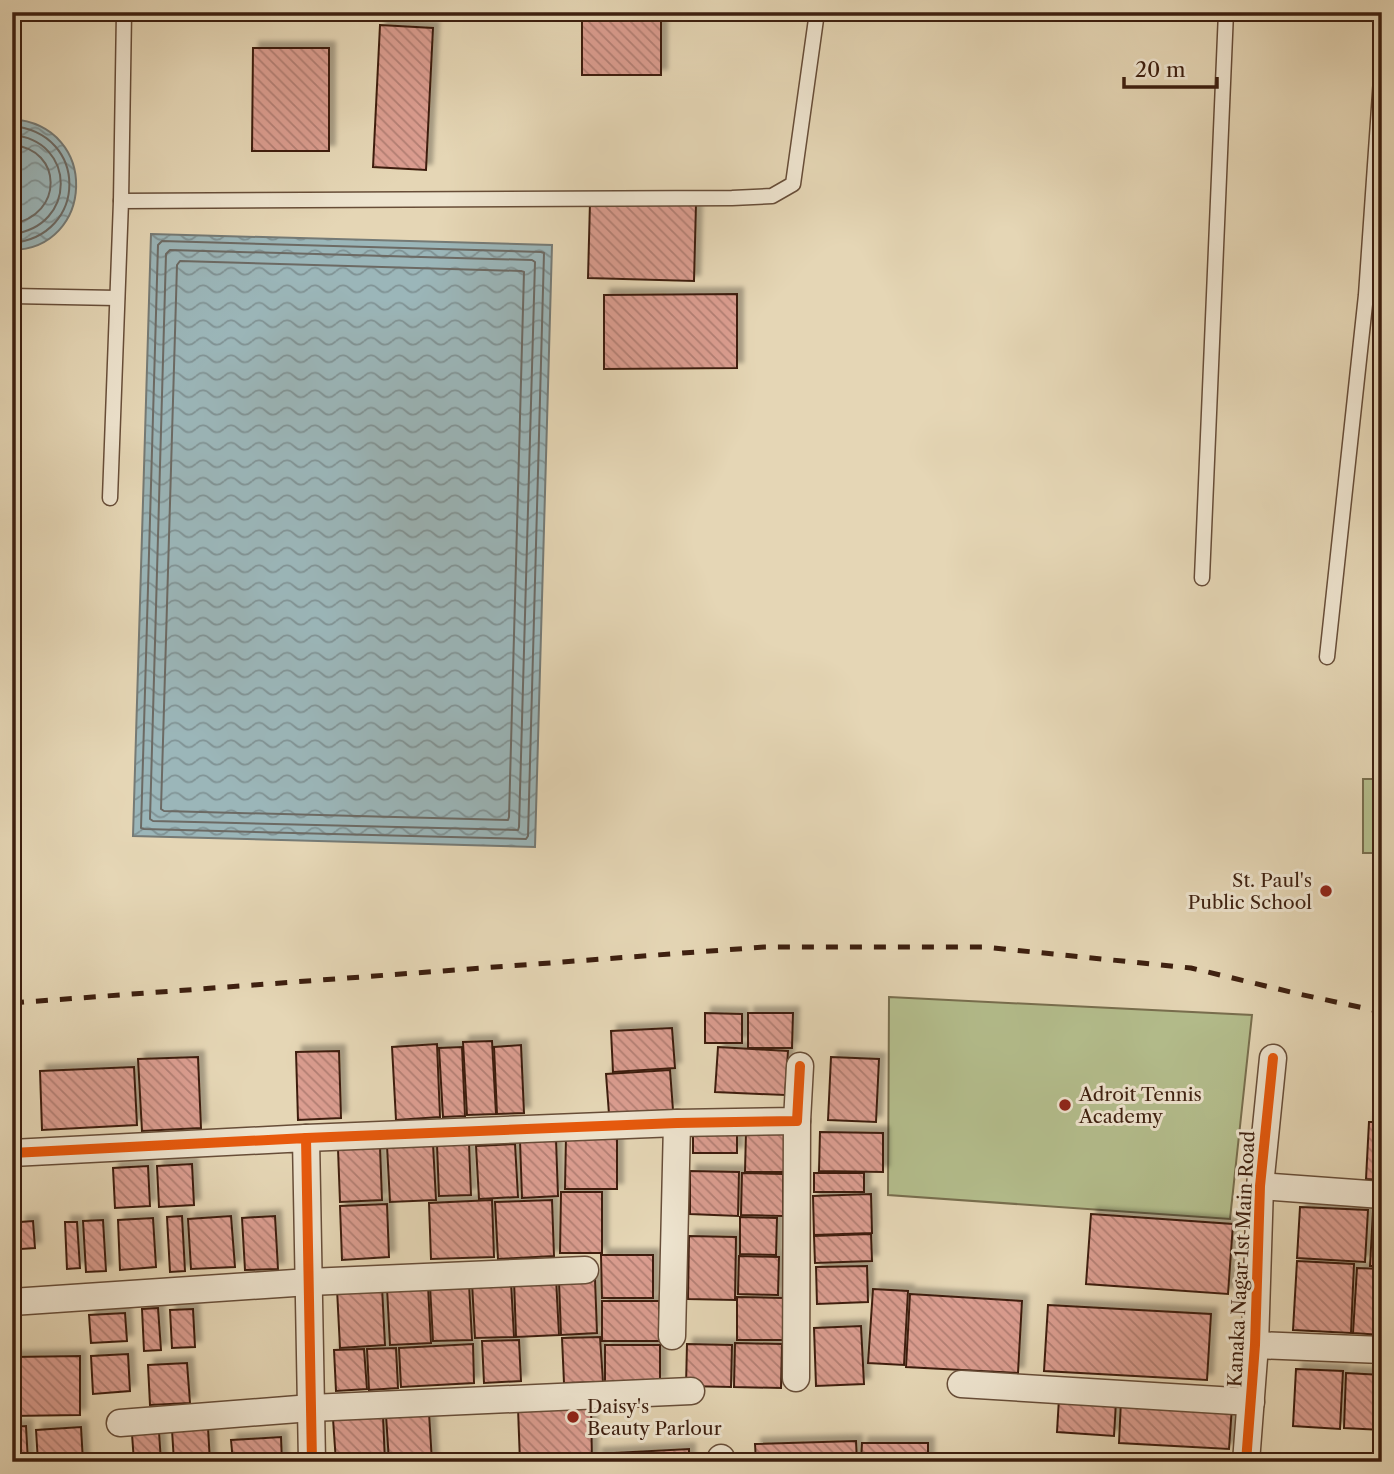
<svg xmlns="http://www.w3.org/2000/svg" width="1394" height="1474" font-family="'Libre Caslon Text',serif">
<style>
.grass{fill:#b4be8d;stroke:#786e4e;stroke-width:2}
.water{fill:url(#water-waves);stroke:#757a75;stroke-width:2}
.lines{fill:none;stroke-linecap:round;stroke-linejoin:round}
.shore{stroke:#6c6a64;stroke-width:2}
.building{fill:url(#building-back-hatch);stroke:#3d1f0f;stroke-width:2;filter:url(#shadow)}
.service-casing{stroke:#674d38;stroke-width:17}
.minor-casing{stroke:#674d38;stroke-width:29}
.service{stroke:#eee4cf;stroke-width:14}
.minor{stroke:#eee4cf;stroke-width:26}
.rail{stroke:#3d1f0f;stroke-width:5;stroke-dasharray:12 12;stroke-linecap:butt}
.cycleway-casing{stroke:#eee4cf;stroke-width:15}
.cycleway{stroke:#e8590c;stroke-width:10}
.poi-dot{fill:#8f2418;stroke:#eee4cf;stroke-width:2.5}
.labels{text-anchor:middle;stroke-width:6;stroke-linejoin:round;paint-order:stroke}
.poi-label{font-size:19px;fill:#3d1f0f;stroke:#eee4cf;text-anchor:start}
.street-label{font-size:19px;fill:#3d1f0f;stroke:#eee4cf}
</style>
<defs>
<pattern id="water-waves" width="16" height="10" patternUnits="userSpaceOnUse" patternTransform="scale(1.75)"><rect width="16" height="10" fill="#9bb6b9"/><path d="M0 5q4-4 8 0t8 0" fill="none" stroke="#809395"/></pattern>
<pattern id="building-back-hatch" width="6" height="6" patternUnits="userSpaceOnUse" patternTransform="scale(1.75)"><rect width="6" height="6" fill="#db9d90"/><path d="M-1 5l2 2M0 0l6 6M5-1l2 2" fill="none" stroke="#b37f74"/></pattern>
<filter id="shadow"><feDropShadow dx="6" dy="-6" stdDeviation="2" flood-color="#0004"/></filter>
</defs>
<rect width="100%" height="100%" fill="#e5d6b5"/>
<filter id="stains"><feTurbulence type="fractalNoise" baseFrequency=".00286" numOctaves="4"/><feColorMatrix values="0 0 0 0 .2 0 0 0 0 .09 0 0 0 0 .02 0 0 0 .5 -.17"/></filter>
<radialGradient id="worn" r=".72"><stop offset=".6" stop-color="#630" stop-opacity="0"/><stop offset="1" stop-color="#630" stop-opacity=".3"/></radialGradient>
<!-- grass -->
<g class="grass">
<rect x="1363" y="779" width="19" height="74"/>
<polygon points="889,997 1252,1015 1230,1219 888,1195"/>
</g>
<!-- water -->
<g class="water">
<path d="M 12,119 C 101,126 94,249 12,250 Z"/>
<polygon points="151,234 552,245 535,847 133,836"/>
</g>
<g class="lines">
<!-- shore -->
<g class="shore">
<path d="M 12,126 C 89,133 88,236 12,243"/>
<path d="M 12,135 C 77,140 77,227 12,234"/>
<path d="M 12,145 C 63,149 64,215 12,224"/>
<polygon points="162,241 541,252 544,253 528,836 526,839 144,829 141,828 158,245"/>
<polygon points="170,250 532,260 535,262 519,827 518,830 153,821 150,819 166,254"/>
<polygon points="180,261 521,271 524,272 509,817 508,820 164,811 161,809 177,265"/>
</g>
</g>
<!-- building -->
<g class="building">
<rect x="582" y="12" width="79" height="63"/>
<polygon points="380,25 433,28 426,170 373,167"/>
<polygon points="253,48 329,48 329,151 252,151"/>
<polygon points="590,202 696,204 694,281 588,278"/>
<polygon points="737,294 737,368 604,369 604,295"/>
<polygon points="705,1013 742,1014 742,1043 705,1043"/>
<polygon points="748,1013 793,1013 792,1048 748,1048"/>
<polygon points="672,1028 675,1068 613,1072 611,1031"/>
<polygon points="492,1041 496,1114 467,1115 463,1042"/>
<polygon points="437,1044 440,1117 396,1120 392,1047"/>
<polygon points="521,1045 524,1113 497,1114 494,1047"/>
<polygon points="462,1047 465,1116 443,1117 439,1048"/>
<polygon points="718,1047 788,1051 785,1095 715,1092"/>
<polygon points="339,1051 341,1118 298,1120 296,1052"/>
<polygon points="198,1057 201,1128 142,1131 138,1059"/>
<polygon points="831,1057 879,1059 876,1122 828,1120"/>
<polygon points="134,1067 137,1125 42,1130 40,1071"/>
<polygon points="670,1070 673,1110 609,1114 606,1074"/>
<polygon points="1369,1122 1382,1122 1382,1180 1366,1179"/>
<polygon points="693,1127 737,1128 737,1153 693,1153"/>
<polygon points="746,1131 788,1132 787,1172 745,1172"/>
<polygon points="820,1132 883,1133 883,1172 819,1171"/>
<polygon points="566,1134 617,1135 617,1189 565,1189"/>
<polygon points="556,1139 558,1196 522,1198 520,1141"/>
<polygon points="469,1143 471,1195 439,1196 437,1145"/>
<polygon points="433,1144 436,1200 390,1202 387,1146"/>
<polygon points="515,1144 518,1197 479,1199 476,1146"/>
<polygon points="380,1147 382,1200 340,1202 338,1149"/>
<polygon points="192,1164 194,1205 159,1207 157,1166"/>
<polygon points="148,1166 150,1206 115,1208 113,1168"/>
<polygon points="690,1171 739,1172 738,1216 690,1214"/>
<polygon points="742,1173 783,1174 783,1216 741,1215"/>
<rect x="814" y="1173" width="50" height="19"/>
<polygon points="561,1192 602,1192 602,1253 560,1253"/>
<polygon points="871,1194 872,1233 814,1235 813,1196"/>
<polygon points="492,1200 494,1257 431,1259 429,1203"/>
<polygon points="552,1200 554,1256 498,1259 495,1202"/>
<polygon points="387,1204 389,1257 342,1260 340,1206"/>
<polygon points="1300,1207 1368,1210 1365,1262 1297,1258"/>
<polygon points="1373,1211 1382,1211 1382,1266 1370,1266"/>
<polygon points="1091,1214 1233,1224 1228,1294 1086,1284"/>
<polygon points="182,1216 185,1271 170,1272 167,1217"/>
<polygon points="231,1216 235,1267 191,1269 188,1219"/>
<polygon points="275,1216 278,1269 245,1270 242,1218"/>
<polygon points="740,1217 777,1218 776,1255 740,1254"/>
<polygon points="153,1218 156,1267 120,1270 118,1220"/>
<polygon points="103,1220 106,1271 86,1272 83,1221"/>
<polygon points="33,1221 35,1248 21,1249 20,1222"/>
<polygon points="65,1222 77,1222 80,1268 67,1269"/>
<polygon points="871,1234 872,1261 815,1263 814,1236"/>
<polygon points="689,1236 736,1237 735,1300 688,1299"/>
<polygon points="601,1255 653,1255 653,1298 602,1298"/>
<polygon points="739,1256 779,1257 778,1295 738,1294"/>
<polygon points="1297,1261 1354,1264 1351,1333 1293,1330"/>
<polygon points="867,1266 868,1302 817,1304 816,1267"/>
<polygon points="1357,1268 1382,1269 1382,1335 1353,1333"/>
<polygon points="556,1278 559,1335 516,1337 514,1280"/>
<polygon points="595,1279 597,1333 561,1335 559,1281"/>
<polygon points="511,1282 514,1337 475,1338 472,1283"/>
<polygon points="469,1284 472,1340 433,1341 430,1286"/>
<polygon points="428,1286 431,1343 390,1345 387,1288"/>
<polygon points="382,1287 385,1345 340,1348 337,1289"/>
<polygon points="873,1289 908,1291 904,1365 868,1363"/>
<polygon points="910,1294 1022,1301 1018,1373 906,1367"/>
<polygon points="737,1297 784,1298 783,1340 737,1340"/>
<rect x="602" y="1301" width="57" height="40"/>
<polygon points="1048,1305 1211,1314 1207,1380 1044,1371"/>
<polygon points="158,1308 161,1350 144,1351 142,1309"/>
<polygon points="193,1309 195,1347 172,1348 170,1310"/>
<polygon points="125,1313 127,1341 91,1343 89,1315"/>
<polygon points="861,1326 864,1384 816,1386 814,1328"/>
<polygon points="600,1337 603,1382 564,1383 562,1338"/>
<polygon points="519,1340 521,1381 484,1383 482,1341"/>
<polygon points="735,1343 782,1344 781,1388 734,1387"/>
<polygon points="473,1344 474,1383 401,1387 399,1348"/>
<polygon points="687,1344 732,1345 731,1387 686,1386"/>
<rect x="605" y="1345" width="55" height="38"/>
<polygon points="396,1348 398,1388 369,1390 367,1349"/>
<polygon points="364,1349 367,1389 336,1391 334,1350"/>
<polygon points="128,1354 130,1391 93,1394 91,1356"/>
<polygon points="80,1356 80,1415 12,1416 12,1357"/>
<polygon points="187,1363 190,1403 150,1405 148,1365"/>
<polygon points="1296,1369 1343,1371 1340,1429 1293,1426"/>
<polygon points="1346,1373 1382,1375 1382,1430 1344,1428"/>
<polygon points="1059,1398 1116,1402 1114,1436 1057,1432"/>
<polygon points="1121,1400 1232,1406 1229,1449 1119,1443"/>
<polygon points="591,1406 592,1462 520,1462 518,1408"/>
<polygon points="429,1413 432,1462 389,1462 386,1415"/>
<polygon points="383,1416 385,1462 336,1462 333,1419"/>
<polygon points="26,1426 28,1462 12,1462 12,1427"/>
<polygon points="81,1427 83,1462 38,1462 36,1430"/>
<polygon points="208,1428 210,1462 174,1462 172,1430"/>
<polygon points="159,1432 161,1462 134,1462 132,1434"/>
<polygon points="281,1437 282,1462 233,1462 231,1440"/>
<polygon points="856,1441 857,1462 756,1462 755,1444"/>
<polygon points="862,1443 928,1443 928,1462 861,1462"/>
<polygon points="689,1449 689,1462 597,1462 596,1454"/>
</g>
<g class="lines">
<!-- service casing -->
<g class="service-casing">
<g id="service">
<polyline points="121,201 124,12"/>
<polyline points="12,296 117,298"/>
<polyline points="110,498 121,201 732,198 772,196 793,184 817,12"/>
<polyline points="1202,578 1226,12"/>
<polyline points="1327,657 1366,295 1382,64"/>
</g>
</g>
<!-- minor casing -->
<g class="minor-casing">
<g id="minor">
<polyline points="306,1138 677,1123 797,1121 800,1066"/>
<polyline points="12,1153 306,1138 312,1462"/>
<polyline points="1260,1186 1382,1195"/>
<polyline points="12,1302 309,1282 585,1270"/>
<polyline points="672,1336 677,1123"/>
<polyline points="1255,1345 1382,1350"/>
<polyline points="796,1378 797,1121"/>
<polyline points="961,1384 1251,1402"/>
<polyline points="120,1423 311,1408 691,1391"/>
<polyline points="721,1462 721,1458"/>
<polyline points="1246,1462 1255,1345 1260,1186 1273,1058"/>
</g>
</g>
<!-- service -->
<use href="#service" class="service"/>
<!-- minor -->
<use href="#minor" class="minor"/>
<!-- rail -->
<polyline class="rail" points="12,1003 764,947 984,947 1191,968 1299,994 1382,1012"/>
<!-- cycleway casing -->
<g class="cycleway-casing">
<g id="cycleway">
<polyline points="306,1138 677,1123 797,1121 800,1066"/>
<polyline points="12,1153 306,1138 312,1462"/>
<polyline points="1246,1462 1255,1345 1260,1186 1273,1058"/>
</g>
</g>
<!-- cycleway -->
<use href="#cycleway" class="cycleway"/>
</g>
<!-- markers -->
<g class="poi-dot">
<circle cx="1326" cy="891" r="7"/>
<circle cx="1065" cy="1105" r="7"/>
<circle cx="573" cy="1417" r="7"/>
</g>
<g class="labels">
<!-- poi labels -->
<g class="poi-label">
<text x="1312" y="887" text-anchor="end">St. Paul's<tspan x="1312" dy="22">Public School</tspan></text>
<text x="1079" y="1101">Adroit Tennis<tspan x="1079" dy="22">Academy</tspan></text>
<text x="587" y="1413">Daisy's<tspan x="587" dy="22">Beauty Parlour</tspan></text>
</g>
<!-- street labels -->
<g class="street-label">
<text transform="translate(1241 1259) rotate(-87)" y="7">Kanaka Nagar 1st Main Road</text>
</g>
</g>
<!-- margin -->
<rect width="1394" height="1474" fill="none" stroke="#e5d6b5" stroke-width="42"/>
<rect x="14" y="14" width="1366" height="1446" fill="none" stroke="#3d1f0f" stroke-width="3.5"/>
<rect x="21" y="21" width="1352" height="1432" fill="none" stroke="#3d1f0f" stroke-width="2"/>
<!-- scale -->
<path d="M1124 77v10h93v-10" fill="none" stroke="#3d1f0f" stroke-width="3.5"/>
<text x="1135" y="77" font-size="21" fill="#3d1f0f" stroke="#eee4cf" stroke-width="5" paint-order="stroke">20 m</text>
<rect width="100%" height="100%" filter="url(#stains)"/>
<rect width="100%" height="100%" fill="url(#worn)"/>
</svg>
